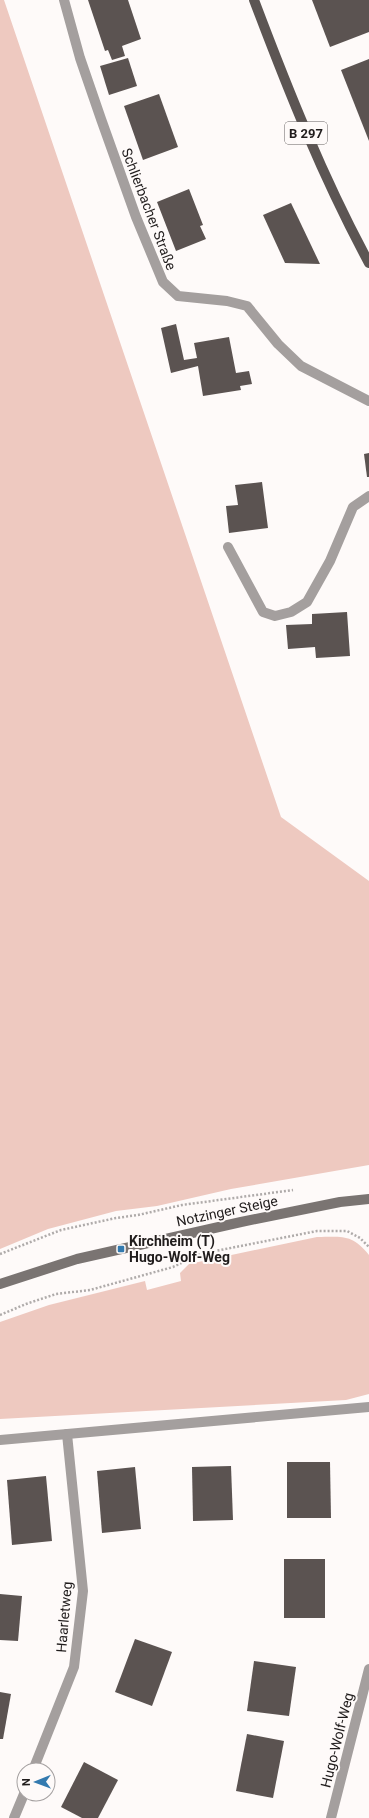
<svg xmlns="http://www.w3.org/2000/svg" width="369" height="1818" font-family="Roboto,sans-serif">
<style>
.green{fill:#eec9c0}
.building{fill:#5b5351}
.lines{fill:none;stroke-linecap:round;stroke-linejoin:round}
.path{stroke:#afabaa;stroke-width:2.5;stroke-dasharray:2 2;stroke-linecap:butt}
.service{stroke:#a49f9e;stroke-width:10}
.minor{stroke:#a49f9e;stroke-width:10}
.secondary{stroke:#7a7472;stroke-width:10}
.primary{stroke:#5c5553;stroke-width:10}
.poi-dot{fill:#337aaf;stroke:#fefaf9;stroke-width:1.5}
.labels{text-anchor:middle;stroke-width:4;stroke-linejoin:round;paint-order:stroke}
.shield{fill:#fefaf9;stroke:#635f5e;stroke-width:1}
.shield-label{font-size:13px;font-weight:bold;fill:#201c1c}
.street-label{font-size:14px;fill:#201c1c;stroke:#fefaf9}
.poi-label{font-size:14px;font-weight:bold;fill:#201c1c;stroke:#fefaf9;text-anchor:start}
</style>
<rect width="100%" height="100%" fill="#fefaf9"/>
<!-- green -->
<g class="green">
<polygon points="0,0 4,0 281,817 369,881 369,1165 231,1189 157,1206 116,1211 48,1229 0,1249"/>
<path d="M 317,1237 C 343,1237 352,1234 369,1255 L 369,1394 L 346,1400 L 0,1419 L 0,1322 L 49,1305 L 145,1281 L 147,1290 L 181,1281 L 180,1273 L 189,1264 Z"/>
</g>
<!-- building -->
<g class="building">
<polygon points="88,0 128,0 141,39 122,46 125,56 112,60 108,50 105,51"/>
<polygon points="312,0 369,0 369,32 330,47"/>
<polygon points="128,58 137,86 109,95 100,66"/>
<polygon points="369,59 369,141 341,70"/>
<polygon points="159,94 178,147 143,160 124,106"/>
<polygon points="189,189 203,225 200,226 206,239 176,251 157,202"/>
<polygon points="291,203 320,264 285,263 263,215"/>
<polygon points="176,324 184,360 197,358 194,343 229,337 236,373 249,371 252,384 240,386 241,390 203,396 198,366 171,373 161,328"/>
<polygon points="369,453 369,477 367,477 364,454"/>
<polygon points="262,482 268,528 229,533 226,506 238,505 235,485"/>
<polygon points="347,612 350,656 316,658 315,647 288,649 286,625 312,624 312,614"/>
<polygon points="287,1462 330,1462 331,1518 287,1518"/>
<polygon points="231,1466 233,1520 193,1521 192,1467"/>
<polygon points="135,1467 141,1529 102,1533 97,1471"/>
<polygon points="46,1476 52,1541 12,1545 7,1480"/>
<rect x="284" y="1559" width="41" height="59"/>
<polygon points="0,1594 22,1596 18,1641 0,1640"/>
<polygon points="135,1639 172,1652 152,1706 115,1692"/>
<polygon points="254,1661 296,1667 289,1716 247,1711"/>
<polygon points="0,1692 11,1694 3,1739 0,1739"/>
<polygon points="247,1734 284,1741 273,1798 236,1791"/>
<polygon points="84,1762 118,1780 98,1818 82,1818 61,1807"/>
</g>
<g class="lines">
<!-- path -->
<g class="path">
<polyline points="0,1254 61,1230 116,1218 138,1215 182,1205 293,1190"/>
<polyline points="0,1315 26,1304 56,1294 90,1290 173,1267 200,1254 317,1231 347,1231 360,1238 369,1247"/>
</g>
<!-- service -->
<g class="service">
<polyline points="228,547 263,612 275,616 291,612 307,602 330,561 353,507 369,496"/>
<polyline points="33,1770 74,1667 83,1591 67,1434"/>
<polyline points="14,1818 24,1794"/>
</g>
<!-- minor -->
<g class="minor">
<polyline points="64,0 80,58 101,119 136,217 163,282 178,296 227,301 247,306 278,344 301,366 369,401"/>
<polyline points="0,1440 369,1407"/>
<polyline points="331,1818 369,1669"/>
</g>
<!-- secondary -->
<polyline class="secondary" points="0,1284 77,1259 241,1222 340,1202 369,1199"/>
<!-- primary -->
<path class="primary" d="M 254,0 C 288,90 323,178 369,263"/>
</g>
<!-- markers -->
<rect class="poi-dot" x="117" y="1245" width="8" height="8" rx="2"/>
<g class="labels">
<!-- shield labels -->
<rect class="shield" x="285" y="122" width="42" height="22" rx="3"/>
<g class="shield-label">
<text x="306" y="138">B 297</text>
</g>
<!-- street labels -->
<g class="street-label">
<text transform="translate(149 209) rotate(69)" y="5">Schlierbacher Straße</text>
<text transform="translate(227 1211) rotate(-12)" y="5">Notzinger Steige</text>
<text transform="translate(64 1617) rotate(-85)" y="5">Haarletweg</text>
<text transform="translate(337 1740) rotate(-76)" y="5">Hugo-Wolf-Weg</text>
</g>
<!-- poi labels -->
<g class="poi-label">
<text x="129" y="1246">Kirchheim (T)<tspan x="129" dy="16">Hugo-Wolf-Weg</tspan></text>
</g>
</g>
<!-- north arrow -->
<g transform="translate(36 1782) rotate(269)"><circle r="19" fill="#fefaf9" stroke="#a5a1a1"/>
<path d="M0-3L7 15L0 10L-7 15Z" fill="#337aaf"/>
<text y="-6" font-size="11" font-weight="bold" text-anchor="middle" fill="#201c1c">N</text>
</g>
</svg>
